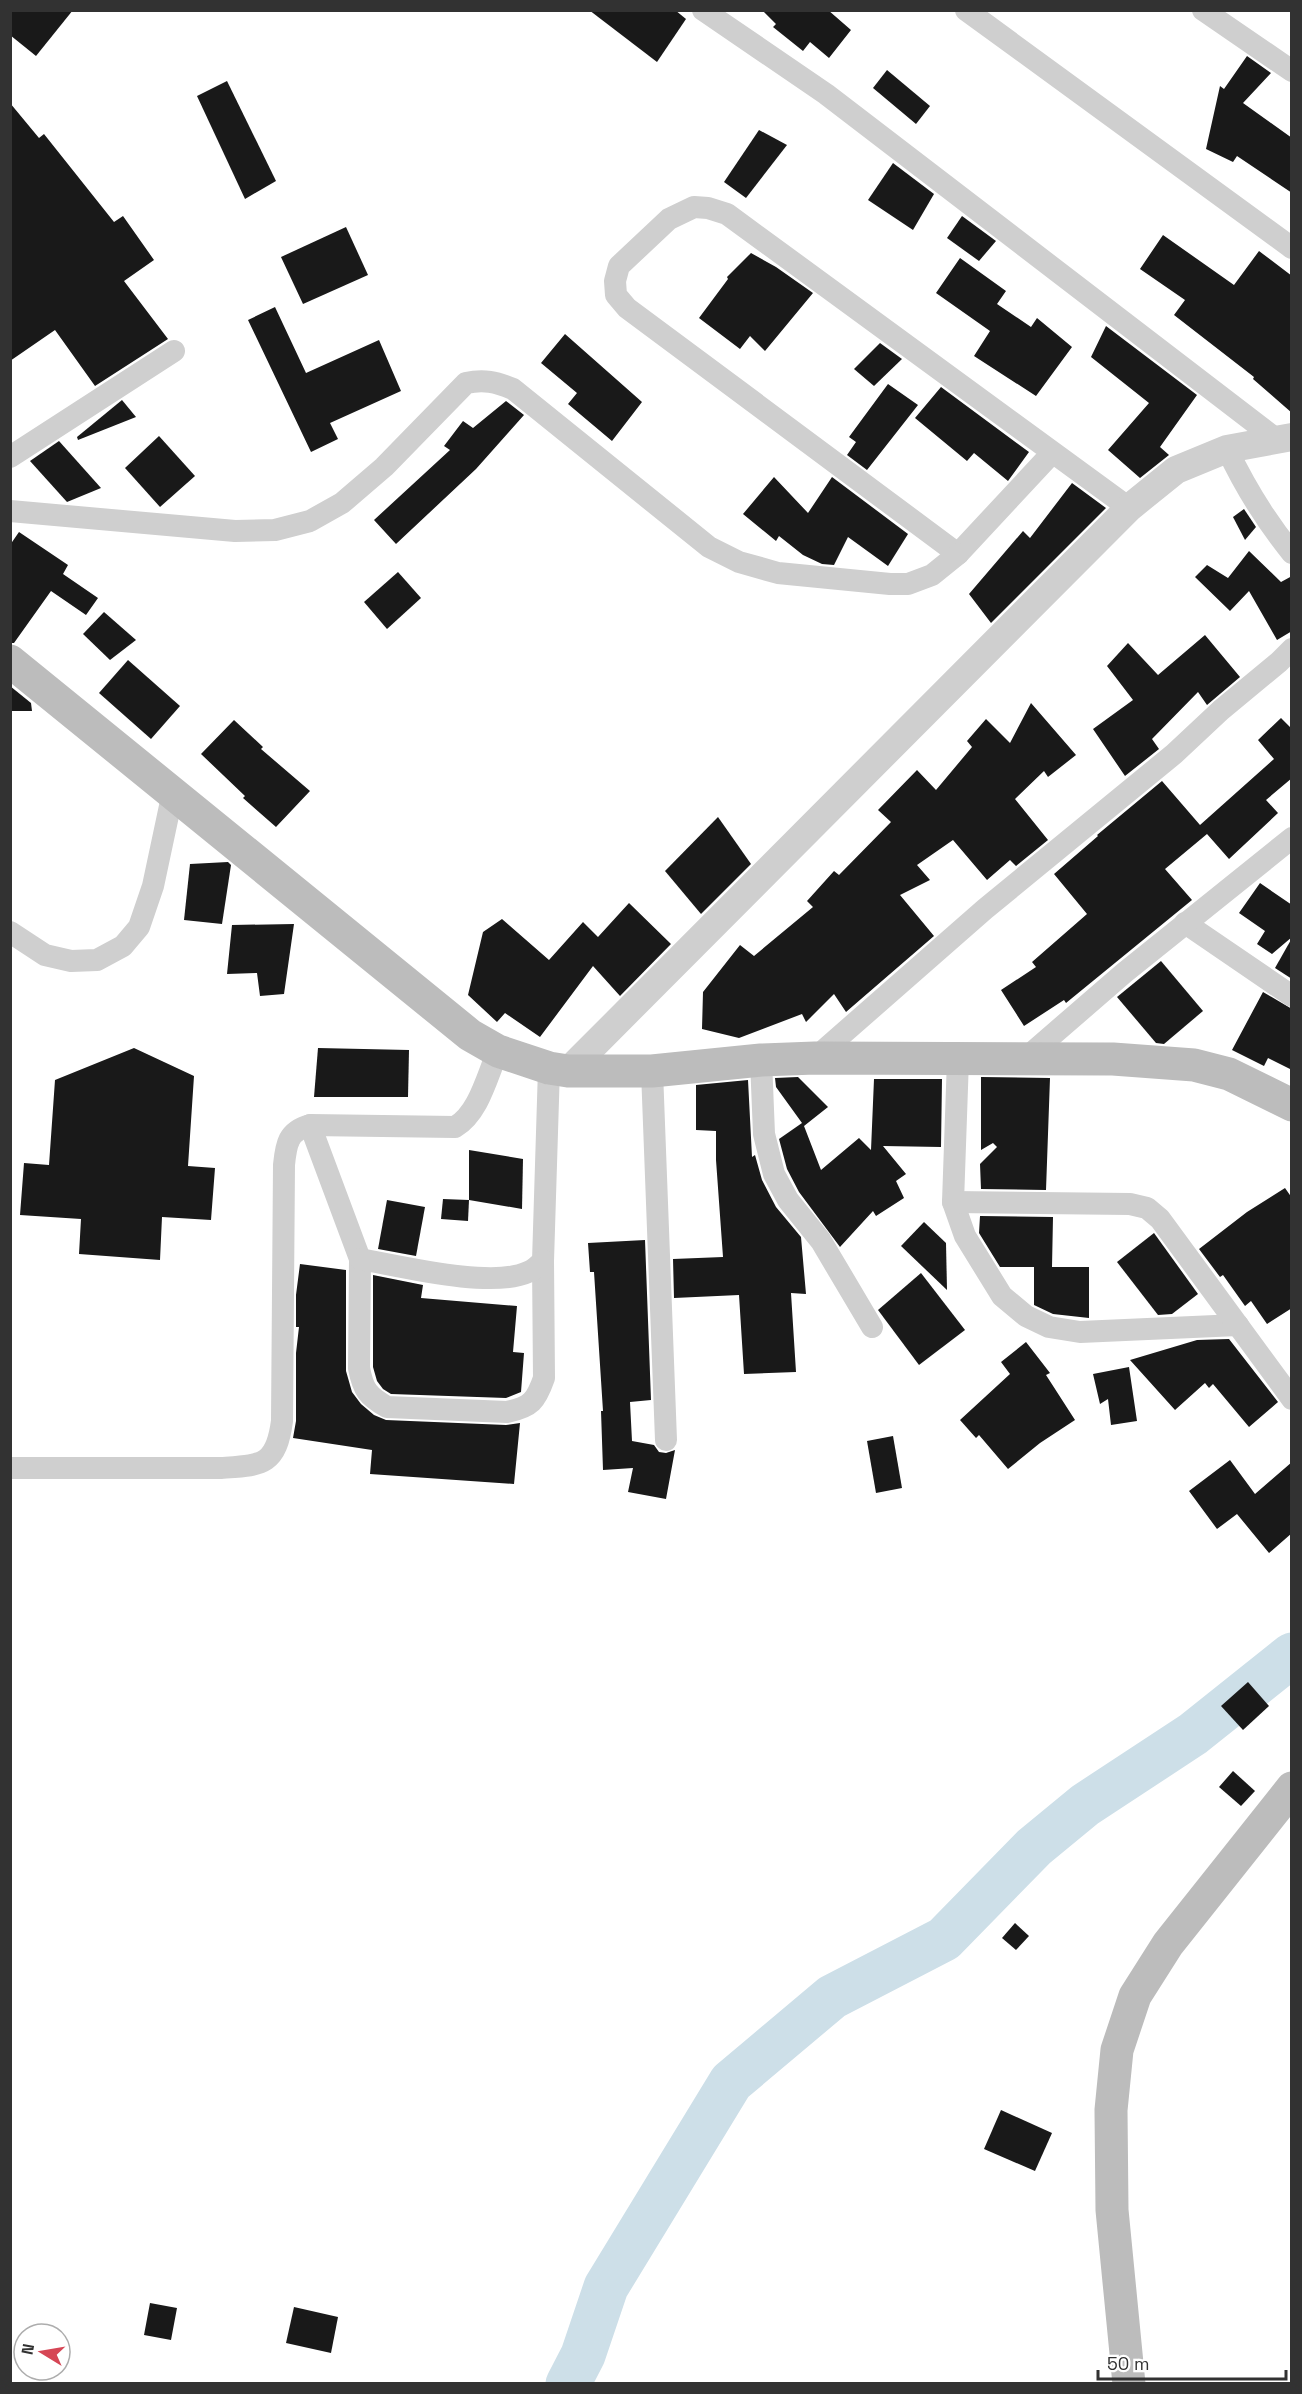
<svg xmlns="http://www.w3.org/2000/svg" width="1302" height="2394" font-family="'Space Grotesk',sans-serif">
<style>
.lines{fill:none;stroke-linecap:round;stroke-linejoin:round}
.river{stroke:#cddfe8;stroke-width:45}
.building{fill:#191919}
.minor{stroke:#cfcfcf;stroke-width:22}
.tertiary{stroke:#cfcfcf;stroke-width:28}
.secondary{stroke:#bcbcbc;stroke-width:33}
</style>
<rect width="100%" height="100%" fill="#fff"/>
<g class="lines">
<!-- river -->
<polyline class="river" points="568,2384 583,2355 606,2287 731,2082 832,1997 944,1939 1034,1847 1085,1805 1193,1734 1292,1655"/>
</g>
<!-- building -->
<g class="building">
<polygon points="10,10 73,10 36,56 10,35"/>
<polygon points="589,10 675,10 686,19 657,62"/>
<polygon points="762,10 828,10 851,30 829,58 810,42 803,51 773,27 776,24"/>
<polygon points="1247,56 1271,73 1243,103 1292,138 1292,193 1237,156 1233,162 1206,149 1220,86 1224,89"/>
<polygon points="887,70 930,106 916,124 873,88"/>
<polygon points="227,81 276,181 245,199 197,96"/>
<polygon points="10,103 39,138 44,134 114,222 123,216 154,260 124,281 168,339 95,386 55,330 10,361"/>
<polygon points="759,130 787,145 746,198 724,182"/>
<polygon points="893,163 934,194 913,230 868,200"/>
<polygon points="962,216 996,241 979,261 947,238"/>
<polygon points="346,227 368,275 303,304 281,257"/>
<polygon points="1163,235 1234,285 1259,251 1292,276 1292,413 1253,379 1254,377 1174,315 1185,300 1140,269"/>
<polygon points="751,253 776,267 813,293 765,351 750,336 740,349 699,318 728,279 727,277"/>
<polygon points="960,258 1006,291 997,304 1031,327 1037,318 1072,347 1036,396 974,356 990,331 936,293"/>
<polygon points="275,307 306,373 379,340 401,391 330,423 338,439 311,452 248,320"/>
<polygon points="1106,326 1197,395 1160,447 1169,455 1140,478 1108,450 1149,403 1091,357"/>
<polygon points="565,334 642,402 612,441 568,404 577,393 541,363"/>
<polygon points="880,343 902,359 874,386 854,369"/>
<polygon points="888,384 918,405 867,470 847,455 856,442 849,437"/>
<polygon points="941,387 1029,452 1008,481 974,453 967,461 915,418"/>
<polygon points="122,400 136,417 78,440 77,437"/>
<polygon points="506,401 524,415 476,469 396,544 374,520 450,450 444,446 463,421 473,428"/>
<polygon points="159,436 195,476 160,507 125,468"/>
<polygon points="59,441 101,488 67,502 30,461"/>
<polygon points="774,477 808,513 832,477 908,534 888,566 848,537 834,565 822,564 803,555 779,536 776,541 743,514"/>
<polygon points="1072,483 1106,508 991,623 969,594 1023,531 1030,538"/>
<polygon points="1244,509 1256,527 1245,540 1233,517"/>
<polygon points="19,532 68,565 63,574 98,598 86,615 51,591 14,643 10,643 10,545"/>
<polygon points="1249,551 1281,582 1292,576 1292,631 1277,640 1249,591 1230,611 1195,577 1207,565 1228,578"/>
<polygon points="398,572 421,598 387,629 364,602"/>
<polygon points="104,612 136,640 110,660 83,634"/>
<polygon points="1205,635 1240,677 1207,705 1198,692 1152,739 1159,749 1125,776 1093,729 1133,700 1107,666 1128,643 1158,675"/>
<polygon points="128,660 180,706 151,739 99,693"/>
<polygon points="10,686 31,703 32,711 10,711"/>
<polygon points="1031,703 1076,755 1048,777 1044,771 1015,799 1048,840 1016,866 1010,860 987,880 953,840 917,865 930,880 900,895 934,936 846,1012 834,994 806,1022 802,1014 739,1038 702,1029 703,992 740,945 754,956 813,907 807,901 834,871 839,875 891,822 878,810 917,770 936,790 972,747 967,741 986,719 1010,743"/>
<polygon points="1281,718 1292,729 1292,778 1266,800 1278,813 1229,859 1207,834 1165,869 1192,900 1066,1003 1064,1000 1024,1026 1001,990 1036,967 1032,962 1087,914 1054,874 1098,836 1097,835 1162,781 1200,825 1274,759 1258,740"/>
<polygon points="234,720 263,747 261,749 310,791 276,827 243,798 245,796 201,754"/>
<polygon points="718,817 751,864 701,914 665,871"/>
<polygon points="228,862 231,865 222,924 184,920 190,864"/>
<polygon points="1260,883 1292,905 1292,937 1272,954 1257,944 1265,931 1239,913"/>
<polygon points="629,903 671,944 620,996 593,966 540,1037 505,1013 497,1022 468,995 483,932 502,919 549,960 583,922 598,937"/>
<polygon points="294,924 284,994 260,996 257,973 227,974 232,925"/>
<polygon points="1292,938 1292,979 1275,968"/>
<polygon points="1161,961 1203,1011 1164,1044 1156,1043 1117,997"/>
<polygon points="1263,992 1292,1009 1292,1070 1268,1058 1264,1066 1232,1050"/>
<polygon points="134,1048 194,1076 188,1166 215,1168 211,1220 162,1217 160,1260 79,1254 81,1219 20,1215 24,1163 49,1165 55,1080"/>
<polygon points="318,1048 409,1050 408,1097 314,1097"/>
<polygon points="798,1077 828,1107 804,1126 821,1170 859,1138 871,1150 874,1079 942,1079 941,1147 883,1146 906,1174 896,1181 904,1198 876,1216 873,1211 840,1247 799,1192 787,1169 779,1139 802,1123 776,1087 775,1078"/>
<polygon points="981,1077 1050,1078 1046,1190 981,1189 980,1164 997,1147 993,1143 981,1150"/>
<polygon points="748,1080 752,1157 755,1155 762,1180 776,1207 801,1237 806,1294 791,1293 796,1372 744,1374 739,1295 674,1298 673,1259 723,1257 716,1160 716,1131 696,1130 696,1085"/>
<polygon points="469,1150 523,1159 522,1209 469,1200"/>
<polygon points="1285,1188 1292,1198 1292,1308 1267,1324 1251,1301 1245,1306 1223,1275 1220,1277 1199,1249 1247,1212"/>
<polygon points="443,1199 469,1200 468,1221 441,1219"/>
<polygon points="387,1200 425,1207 416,1256 378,1249"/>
<polygon points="980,1216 1053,1217 1052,1267 1089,1267 1089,1318 1053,1314 1034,1305 1034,1267 1000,1267 979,1233"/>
<polygon points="924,1222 946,1243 947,1290 901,1246"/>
<polygon points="1154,1233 1198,1294 1172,1314 1158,1315 1117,1262"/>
<polygon points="645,1240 651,1400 630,1402 632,1441 654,1445 659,1452 666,1453 675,1450 666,1499 628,1492 633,1468 603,1470 601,1411 603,1411 594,1272 590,1272 588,1243"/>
<polygon points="300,1264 346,1270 346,1371 352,1392 361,1404 374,1415 386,1420 506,1425 520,1423 514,1484 370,1474 372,1450 293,1438 296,1421 296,1353 299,1327 296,1327 296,1295"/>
<polygon points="921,1273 965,1330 919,1365 878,1310"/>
<polygon points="373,1275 423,1285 421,1298 517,1306 513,1352 524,1353 521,1392 506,1398 391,1394 383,1389 377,1381 373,1367"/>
<polygon points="1229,1339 1278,1402 1249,1427 1213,1384 1209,1388 1205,1383 1175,1410 1130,1360 1197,1340"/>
<polygon points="1026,1342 1050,1373 1046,1375 1075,1420 1040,1443 1008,1469 979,1435 976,1438 960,1420 1010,1374 1001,1362"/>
<polygon points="1129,1367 1137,1421 1111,1425 1108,1399 1100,1404 1093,1374"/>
<polygon points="893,1436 902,1488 876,1493 867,1441"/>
<polygon points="1230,1460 1255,1494 1292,1462 1292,1533 1269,1553 1237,1514 1217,1529 1189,1491"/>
<polygon points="1248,1682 1269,1706 1243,1730 1221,1706"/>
<polygon points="1233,1771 1255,1791 1241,1806 1219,1787"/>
<polygon points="1015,1923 1029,1936 1016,1950 1002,1938"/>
<polygon points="1001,2110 1052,2133 1035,2171 984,2149"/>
<polygon points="150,2303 177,2308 171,2340 144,2335"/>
<polygon points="294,2307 338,2317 331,2353 286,2343"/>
</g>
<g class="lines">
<!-- minor -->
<g class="minor">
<polyline points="703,10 826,94 1276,439"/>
<polyline points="966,10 1292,248"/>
<polyline points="1203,10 1292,71"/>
<path d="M 1227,449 C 1245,487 1266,521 1292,553"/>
<polyline points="1052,453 958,554 627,308 616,295 615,281 619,266 669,219 694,207 708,208 727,214 1129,508"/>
<polyline points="10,457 174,351"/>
<path d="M 10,511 L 235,531 L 275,530 L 310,521 L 342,503 L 384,467 L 466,383 C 484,379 496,382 513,389 L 709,547 L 739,562 L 778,573 L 890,584 L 908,584 L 932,575 L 958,554"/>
<polyline points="1185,923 1292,996"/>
<polyline points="10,932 45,955 71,961 97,960 123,946 139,927 153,886 173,792"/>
<polyline points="1027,1057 1124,973 1292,838"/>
<polyline points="815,1058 985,909 1174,754 1221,710 1279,662 1292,649"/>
<polyline points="958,1059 953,1202 965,1236 1002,1296 1026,1316 1049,1327 1080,1332 1238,1325"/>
<polyline points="761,1060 764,1134 774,1174 788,1200 821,1241 872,1327"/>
<polyline points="652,1071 666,1440"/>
<path d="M 310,1125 L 360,1259 L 359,1368 C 363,1390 368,1396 387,1407 L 507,1412 C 531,1407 536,1401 544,1378 L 543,1261 L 549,1068"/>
<polyline points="953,1202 1130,1204 1147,1208 1160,1219 1292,1399"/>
<path d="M 360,1259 C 400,1266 492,1289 528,1272 C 534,1270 538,1265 543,1261"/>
<path d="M 10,1468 L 221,1468 C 262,1465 276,1466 282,1421 L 284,1165 C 286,1144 288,1131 310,1125 L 455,1127 C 479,1113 487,1076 498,1051"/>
</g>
<!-- tertiary -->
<polyline class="tertiary" points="568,1071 1129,508 1176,470 1227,449 1292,437"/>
<!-- secondary -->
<g class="secondary">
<polyline points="10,661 470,1035 498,1051 549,1068 568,1071 652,1071 761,1060 815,1058 1113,1059 1194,1065 1229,1074 1292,1105"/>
<polyline points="1129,2384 1112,2210 1111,2110 1117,2050 1135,1996 1168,1944 1292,1788"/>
</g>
</g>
<!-- border -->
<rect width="1302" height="2394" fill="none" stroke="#323232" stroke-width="24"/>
<!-- north arrow -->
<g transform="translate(42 2352) rotate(281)"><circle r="28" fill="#ffffff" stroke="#adadad" stroke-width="1.5"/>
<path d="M0-4.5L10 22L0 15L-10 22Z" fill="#d64655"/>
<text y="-9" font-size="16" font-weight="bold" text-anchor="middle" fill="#323232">N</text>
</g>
<!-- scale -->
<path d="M1098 2370v9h188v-9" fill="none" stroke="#323232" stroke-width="3"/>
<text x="1107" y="2370" font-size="18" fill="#323232" stroke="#ffffff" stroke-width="4.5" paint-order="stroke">50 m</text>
</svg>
